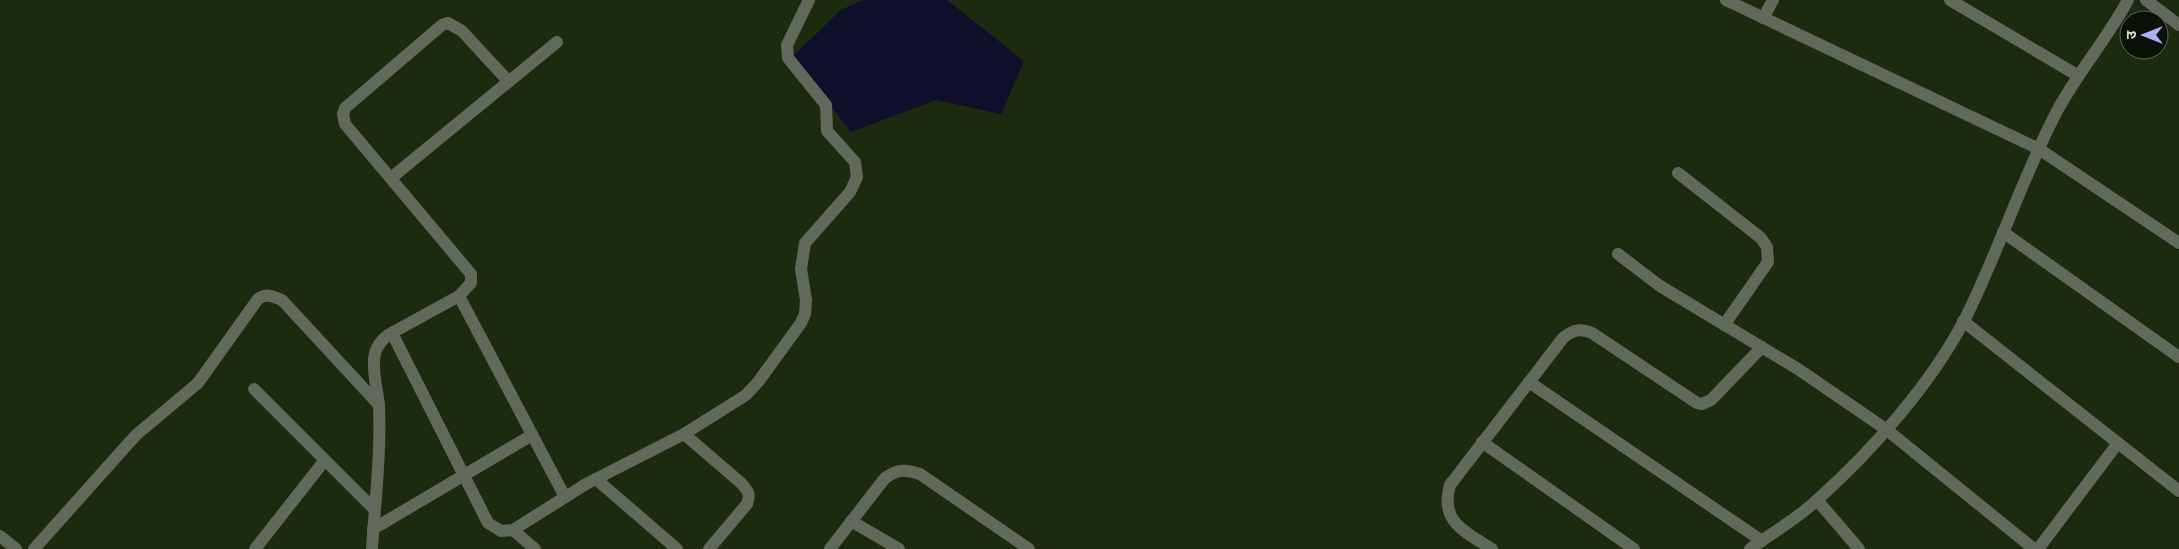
<svg xmlns="http://www.w3.org/2000/svg" width="2179" height="549" font-family="'Playfair Display','Noto Sans Devanagari',serif">
<style>
.water{fill:#100f2b}
.lines{fill:none;stroke-linecap:round;stroke-linejoin:round}
.minor{stroke:#61695c;stroke-width:12}
.tertiary{stroke:#61695c;stroke-width:12}
</style>
<rect width="100%" height="100%" fill="#1c2a10"/>
<!-- water -->
<polygon class="water" points="862,0 947,0 1024,61 1001,114 936,100 851,132 792,57 841,10"/>
<g class="lines">
<!-- minor -->
<g class="minor">
<polyline points="1726,0 2039,149 2179,243"/>
<polyline points="1950,0 2077,75"/>
<polyline points="2146,0 2179,25"/>
<polyline points="1763,18 1773,0"/>
<polyline points="1678,173 1761,238 1767,247 1768,262 1724,325"/>
<polyline points="391,178 557,42"/>
<polyline points="2003,232 2179,357"/>
<polyline points="1618,254 1660,286 1798,369 1887,430 2034,549"/>
<polyline points="459,296 565,497"/>
<polyline points="1963,321 2179,491"/>
<polyline points="392,333 488,523 501,531 513,530 586,484 684,434 746,395 758,382 801,323 805,314 806,300 801,269 805,243 850,192 857,177 855,162 827,131 826,105 788,58 787,45 809,0"/>
<polyline points="1529,382 1762,541"/>
<polyline points="254,389 374,509"/>
<path d="M 684,434 L 741,483 C 748,491 751,494 747,504 L 709,549"/>
<polyline points="1482,442 1634,549"/>
<polyline points="596,479 677,549"/>
<polyline points="1817,500 1859,549"/>
<polyline points="851,521 899,549"/>
<polyline points="373,529 532,435"/>
<polyline points="513,530 535,549"/>
<polyline points="0,536 16,549"/>
<path d="M 34,549 L 136,435 L 198,383 L 258,299 C 267,293 272,296 282,300 L 379,405"/>
<polyline points="255,549 325,460"/>
<path d="M 372,549 C 375,502 381,454 379,407 C 378,392 373,376 374,361 C 374,350 379,342 388,335 L 459,296 L 471,283 L 471,274 L 345,124 L 343,114 L 345,108 L 442,25 L 448,23 L 462,31 L 508,81"/>
<path d="M 830,549 L 885,478 C 898,469 905,469 920,474 L 1029,549"/>
<path d="M 1492,549 C 1466,532 1439,522 1450,485 L 1563,338 C 1573,330 1579,328 1592,333 L 1697,403 L 1702,404 L 1711,400 L 1762,347"/>
<polyline points="2038,549 2118,443"/>
</g>
<!-- tertiary -->
<path class="tertiary" d="M 1750,549 C 1772,533 1797,519 1817,500 C 1872,451 1931,384 1965,319 C 1999,251 2022,178 2057,111 C 2078,72 2107,39 2128,0"/>
</g>
<!-- north arrow -->
<g transform="translate(2144 35) rotate(270)"><circle r="24" fill="#0a1106" stroke="#5d6558"/>
<path d="M0-4L9 19L0 12L-9 19Z" fill="#abaffb"/>
<text y="-8" font-size="14" font-weight="bold" text-anchor="middle" fill="#dae4d3">उ</text>
</g>
</svg>
